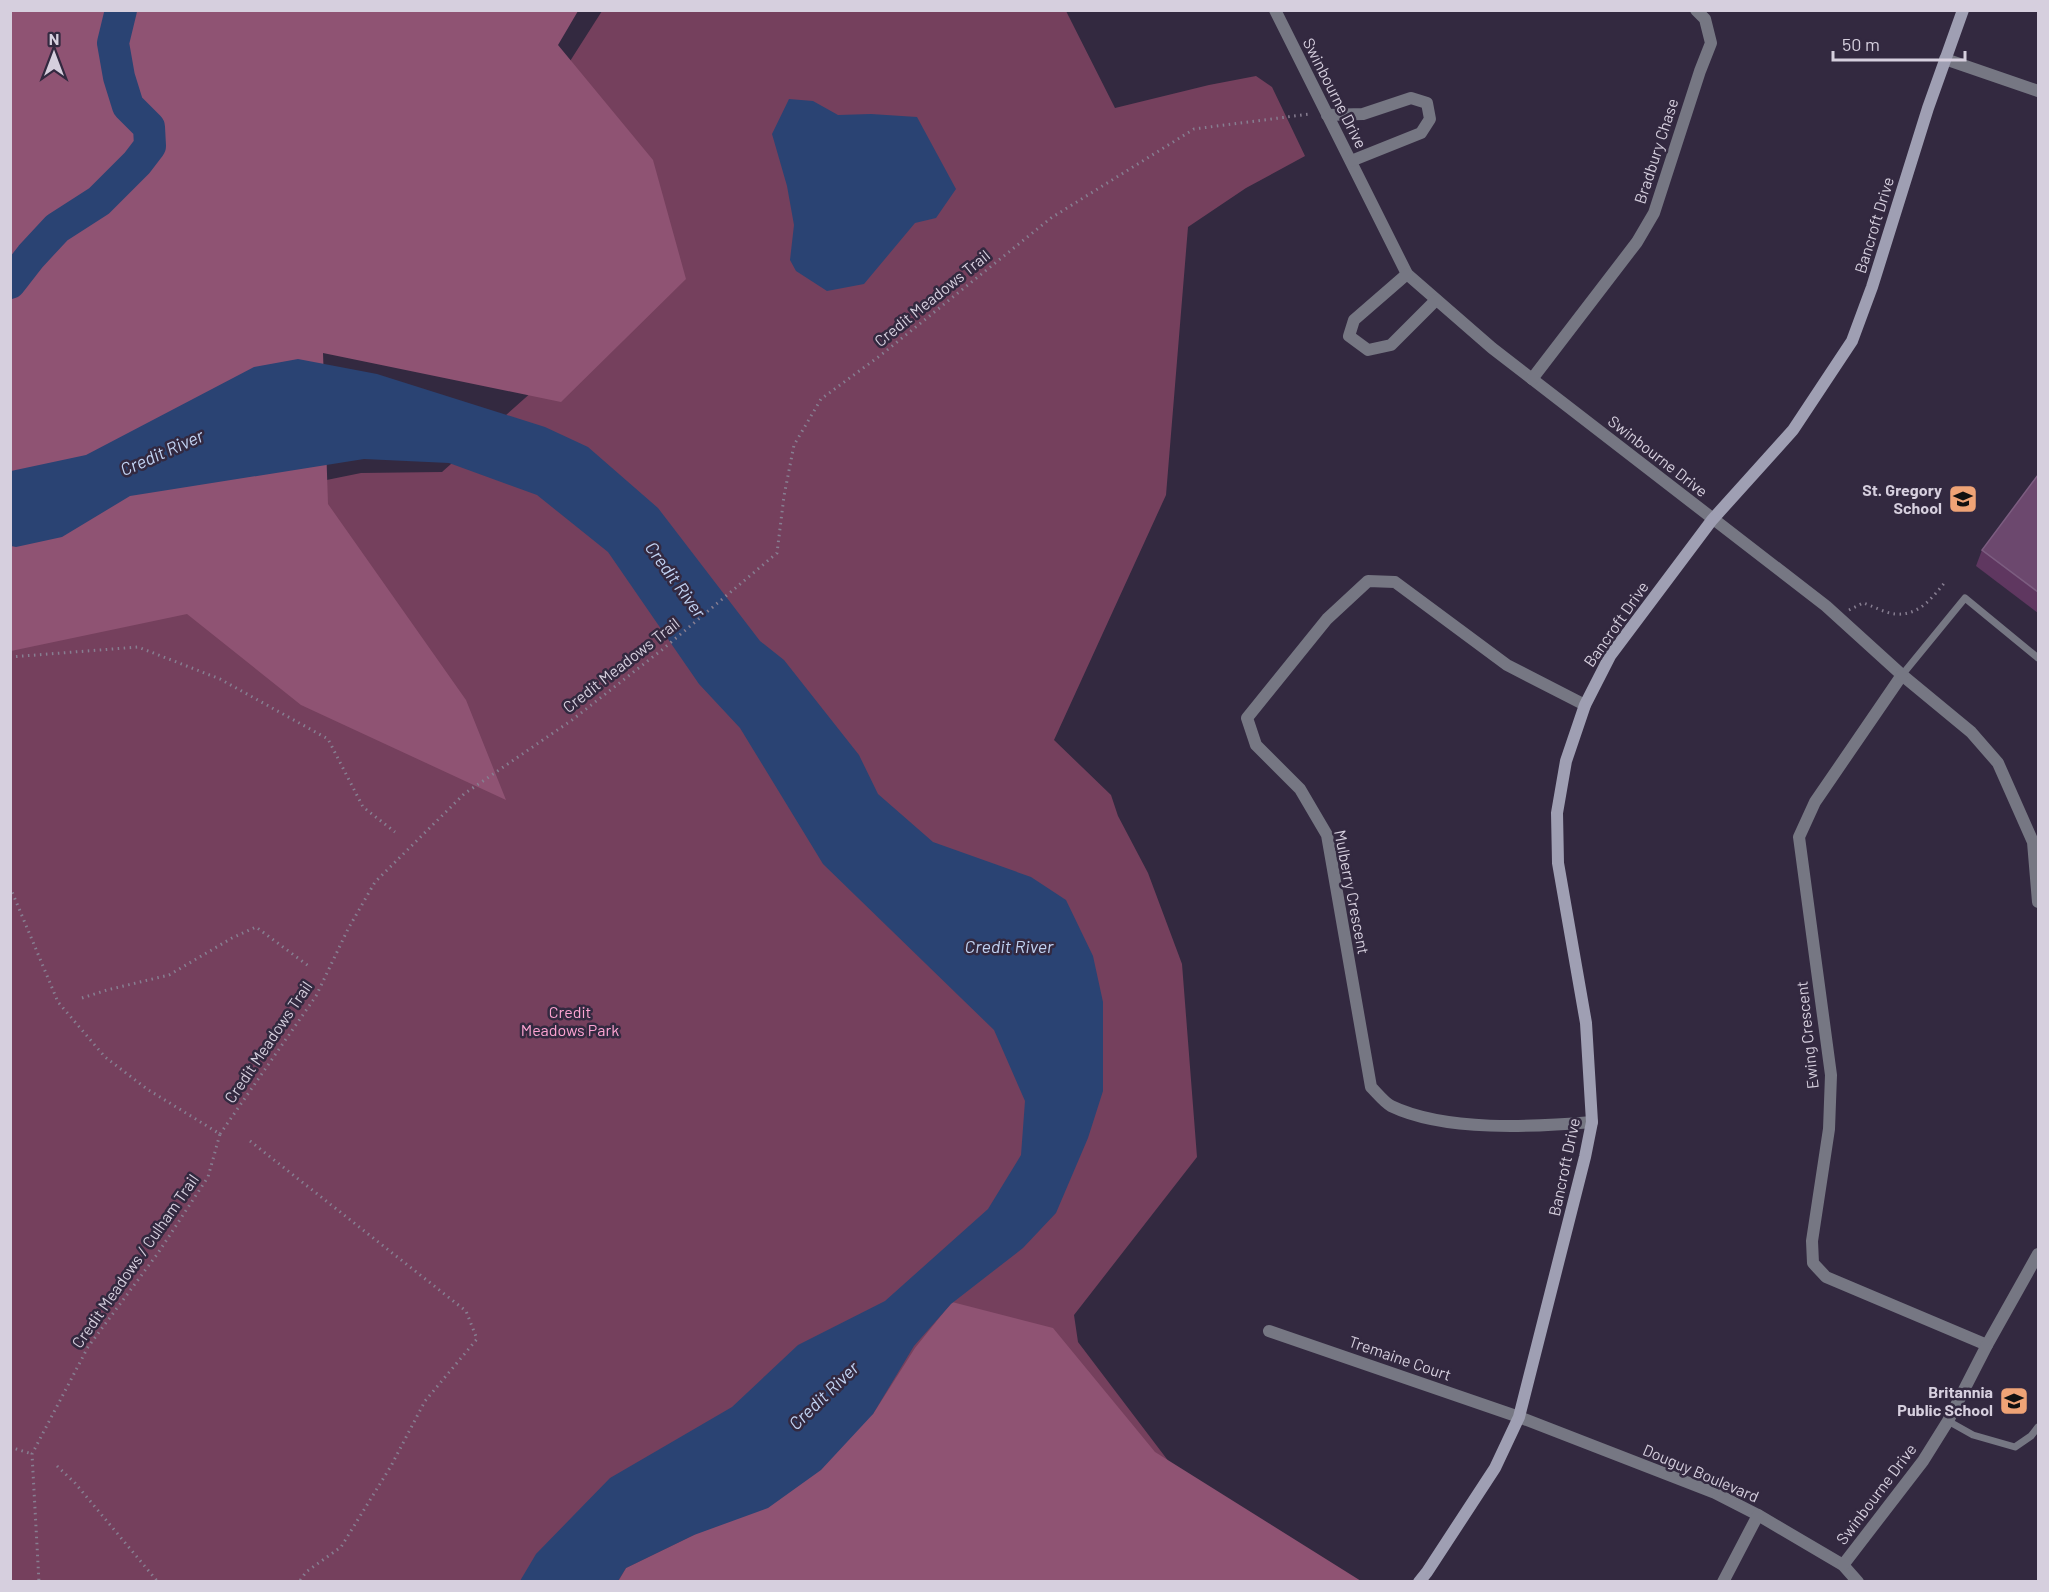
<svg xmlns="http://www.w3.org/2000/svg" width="2049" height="1592" font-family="Barlow,sans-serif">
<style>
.green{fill:#75405d}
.forest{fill:#8f5373}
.water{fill:#2a4373}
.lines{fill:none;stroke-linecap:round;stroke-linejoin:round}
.river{stroke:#2a4373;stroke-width:32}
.path{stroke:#877e91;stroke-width:3;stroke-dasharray:1.5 4.5;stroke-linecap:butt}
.lane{stroke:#767783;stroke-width:7}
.street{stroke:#767783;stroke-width:12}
.secondary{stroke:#9f9fb3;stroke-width:12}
.wall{fill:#5f3760}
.building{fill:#6c486e;stroke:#7c5d80;stroke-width:1.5}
.labels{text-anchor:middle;stroke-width:5;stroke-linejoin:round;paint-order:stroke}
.street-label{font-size:16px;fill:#d6cfde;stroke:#332940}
.poi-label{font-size:16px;font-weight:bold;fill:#d6cfde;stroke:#332940;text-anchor:end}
.park-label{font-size:16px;fill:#fda4d2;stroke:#332940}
.water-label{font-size:18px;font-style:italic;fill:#c1d2f2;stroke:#332940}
</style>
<rect width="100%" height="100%" fill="#332940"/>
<!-- green -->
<polygon class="green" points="602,11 1066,11 1115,108 1209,85 1256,76 1272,87 1305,156 1246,188 1188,227 1166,495 1054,740 1111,795 1118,816 1148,873 1182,964 1197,1157 1074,1315 1078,1342 1182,1479 1345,1581 11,1582 11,554 302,485 361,473 442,472 561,366 558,80"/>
<!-- forest -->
<g class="forest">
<polygon points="10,11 578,11 558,45 653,160 686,279 561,402 323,353 328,504 466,700 506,800 301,705 187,614 11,651"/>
<polygon points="952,1302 1053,1328 1155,1452 1361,1581 618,1582 626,1568 694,1535 873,1414 915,1348"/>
</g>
<!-- water -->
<g class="water">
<polygon points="789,99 813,101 838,115 871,114 917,117 956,189 936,218 915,223 864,284 827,291 796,271 790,260 794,225 787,186 772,134"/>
<polygon points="298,359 377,374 545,427 588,447 658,508 760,641 784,660 859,755 878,794 933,842 1031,877 1066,900 1093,956 1103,1002 1103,1091 1088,1138 1056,1213 1023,1248 951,1304 914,1346 873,1414 821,1470 768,1508 694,1535 626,1568 618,1581 520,1581 536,1554 610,1478 732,1407 798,1345 885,1301 988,1209 1021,1155 1025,1101 994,1030 823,864 740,728 699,684 608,552 537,495 449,463 364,459 130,496 62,537 16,547 11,546 11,471 86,455 254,367"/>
</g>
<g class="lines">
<!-- river -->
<polyline class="river" points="10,283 31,256 57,228 99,201 137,163 150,146 149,127 128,106 119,77 113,43 121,10"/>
<!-- path -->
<g class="path">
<path d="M 1849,610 L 1863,603 C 1873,606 1885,613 1895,614 C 1919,616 1932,598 1946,581"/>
<polyline points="10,657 138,647 220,679 328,739 363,807 395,832"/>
<polyline points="10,887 58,1002 105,1057 147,1089 220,1134 208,1177 158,1253 88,1347 32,1454 39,1582"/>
<polyline points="82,998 107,990 169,975 232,938 256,927 310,967"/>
<polyline points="220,1134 316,996 348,929 375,882 464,794 572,720 663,649 777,553 784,496 794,445 821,399 881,355 1051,218 1194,129 1310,114"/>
<polyline points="250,1141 466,1311 477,1339 425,1401 391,1466 341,1547 306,1572 299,1582"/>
<polyline points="10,1447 32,1454"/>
<polyline points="57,1466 75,1483 158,1582"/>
</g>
<!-- lane -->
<g class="lane">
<polyline points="1902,675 1965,598 2038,658"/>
<polyline points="1948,1421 1973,1435 2015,1447 2031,1436 2038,1427"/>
</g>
<!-- street -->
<g class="street">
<polyline points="1275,10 1407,274 1492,348 1826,606 1902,675 1971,732 1998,763 2033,842 2038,902"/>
<polyline points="1945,59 2038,91"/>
<polyline points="1327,115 1363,114 1411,98 1427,103 1430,119 1421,133 1351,161"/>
<polyline points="1407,274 1354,320 1349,336 1368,350 1391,345 1436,300"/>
<polyline points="1532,379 1637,242 1654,213 1700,71 1711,43 1705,19 1696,10"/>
<polyline points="1902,675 1815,802 1799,837 1831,1075 1829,1129 1812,1241 1813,1263 1826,1277 1987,1345"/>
<path d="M 1585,705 L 1507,665 L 1395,582 L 1368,581 L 1327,619 L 1247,718 L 1256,745 L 1300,789 L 1327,835 L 1371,1087 C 1377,1093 1384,1102 1391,1106 C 1445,1132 1534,1127 1592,1122"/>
<polyline points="1269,1331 1519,1417 1715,1493 1758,1515 1843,1565 1858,1582"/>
<polyline points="1843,1565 1923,1461 1948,1421 1987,1345 2038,1254"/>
<polyline points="1723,1582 1758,1515"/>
</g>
<!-- secondary -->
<polyline class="secondary" points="1419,1582 1427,1572 1495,1468 1519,1417 1585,1157 1592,1122 1586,1023 1558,863 1557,813 1566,761 1585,705 1610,656 1712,520 1793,430 1852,341 1872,287 1928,108 1963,10"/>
</g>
<!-- wall -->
<polygon class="wall" points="2038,475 2038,613 1976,566 1982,550"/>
<!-- building -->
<polygon class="building" points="2038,475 2038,592 1982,550"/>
<!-- icons -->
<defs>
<g id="school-square" transform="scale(1.5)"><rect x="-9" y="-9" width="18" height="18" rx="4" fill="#efa376" stroke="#332940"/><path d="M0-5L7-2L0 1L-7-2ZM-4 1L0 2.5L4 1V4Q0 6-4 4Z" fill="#111"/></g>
</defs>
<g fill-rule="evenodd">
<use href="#school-square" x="1963" y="499"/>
<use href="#school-square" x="2014" y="1401"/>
</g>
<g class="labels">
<!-- street labels -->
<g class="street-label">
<text transform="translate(1335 93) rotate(63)" y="6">Swinbourne Drive</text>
<text transform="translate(1656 151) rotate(-72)" y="6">Bradbury Chase</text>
<text transform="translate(1874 225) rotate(-73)" y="6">Bancroft Drive</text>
<text transform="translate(932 298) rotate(-39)" y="6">Credit Meadows Trail</text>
<text transform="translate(1658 456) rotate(38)" y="6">Swinbourne Drive</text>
<text transform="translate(1616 624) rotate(-55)" y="6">Bancroft Drive</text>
<text transform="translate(621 665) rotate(-38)" y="6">Credit Meadows Trail</text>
<text transform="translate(1352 892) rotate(79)" y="6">Mulberry Crescent</text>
<text transform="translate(1807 1035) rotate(-96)" y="6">Ewing Crescent</text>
<text transform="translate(268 1042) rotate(-56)" y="6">Credit Meadows Trail</text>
<text transform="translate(1564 1167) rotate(-78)" y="6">Bancroft Drive</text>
<text transform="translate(135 1261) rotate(-55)" y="6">Credit Meadows / Culham Trail</text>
<text transform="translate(1400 1358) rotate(19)" y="6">Tremaine Court</text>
<text transform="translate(1701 1473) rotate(23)" y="6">Douguy Boulevard</text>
<text transform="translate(1876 1494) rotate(-53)" y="6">Swinbourne Drive</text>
</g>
<!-- poi labels -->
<g class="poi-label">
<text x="1942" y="496">St. Gregory<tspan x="1942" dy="18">School</tspan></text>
<text x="1993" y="1398">Britannia<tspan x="1993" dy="18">Public School</tspan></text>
</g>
<!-- park labels -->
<g class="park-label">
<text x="570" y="1018">Credit<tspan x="570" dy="18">Meadows Park</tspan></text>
</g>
<!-- water labels -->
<g class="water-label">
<text transform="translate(162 453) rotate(-24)" y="6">Credit River</text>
<text transform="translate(675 580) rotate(54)" y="6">Credit River</text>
<text x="1009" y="953">Credit River</text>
<text transform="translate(824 1396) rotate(-44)" y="6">Credit River</text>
</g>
</g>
<!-- border -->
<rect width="2049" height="1592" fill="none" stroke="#d6cfde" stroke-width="24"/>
<!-- north arrow -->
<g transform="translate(54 54)" stroke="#332940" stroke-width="4.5" paint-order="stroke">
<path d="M0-4.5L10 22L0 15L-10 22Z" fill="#d6cfde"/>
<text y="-9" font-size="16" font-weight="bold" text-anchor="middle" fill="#d6cfde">N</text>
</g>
<!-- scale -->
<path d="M1833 51v9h132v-9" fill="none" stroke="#d6cfde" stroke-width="3"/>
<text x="1842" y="51" font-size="18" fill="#d6cfde" stroke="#332940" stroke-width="4.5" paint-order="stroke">50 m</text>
</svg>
